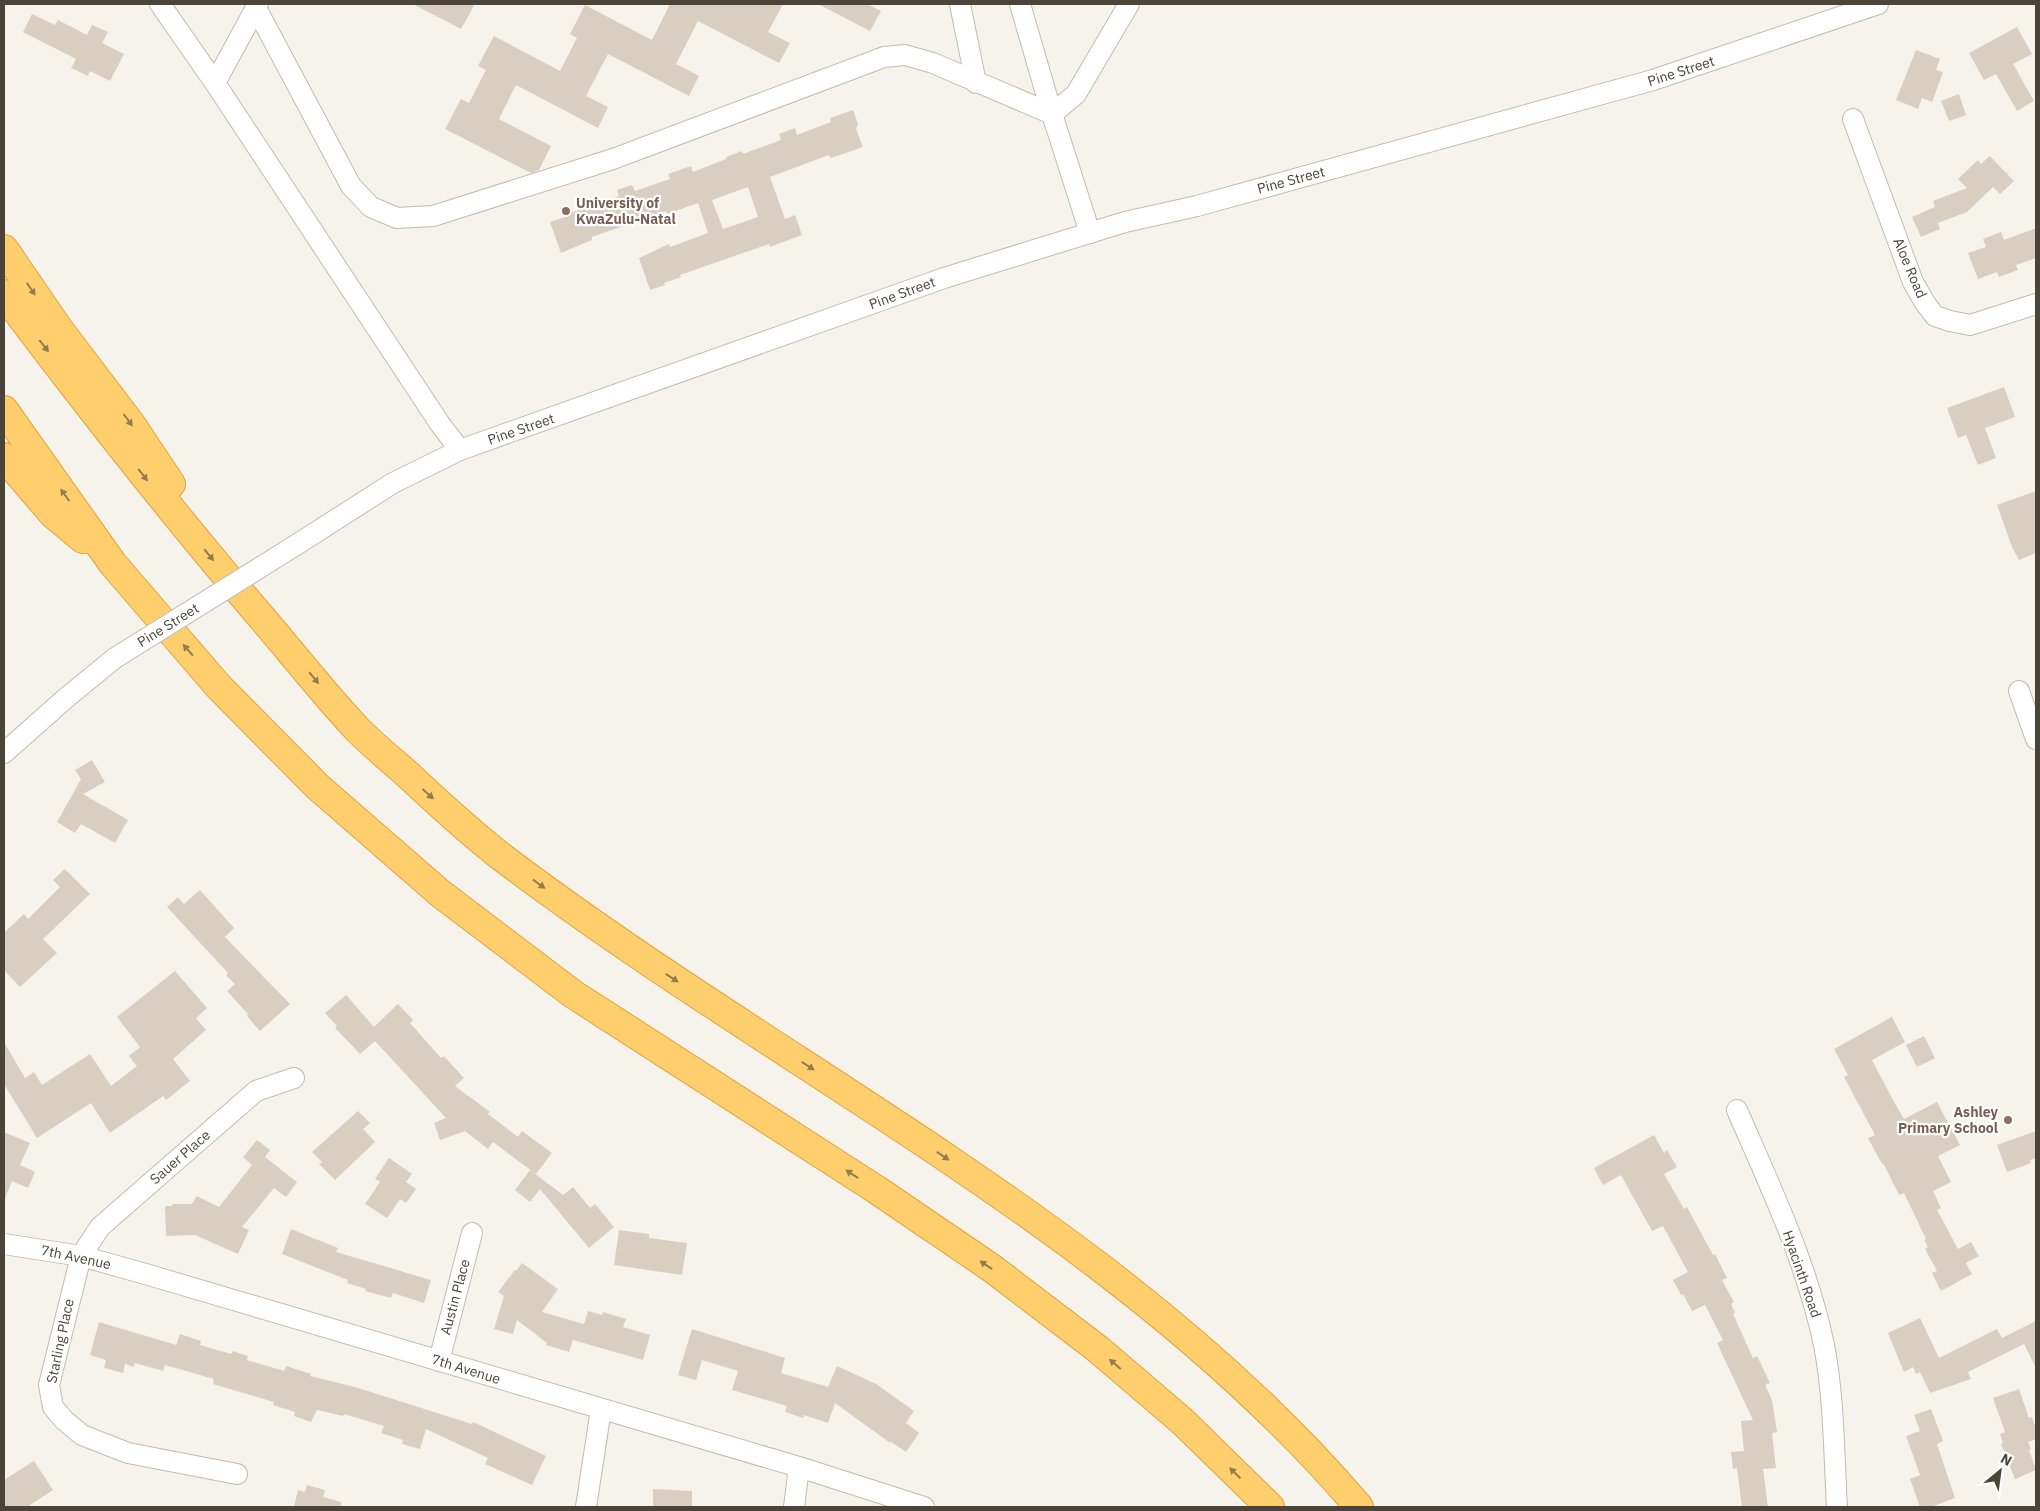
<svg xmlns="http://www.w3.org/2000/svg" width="2040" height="1511" font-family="'IBM Plex Sans',sans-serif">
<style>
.building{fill:#d8cfc1;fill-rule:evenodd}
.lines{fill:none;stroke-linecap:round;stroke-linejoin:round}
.minor-casing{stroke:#c2bbae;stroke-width:22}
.highway-casing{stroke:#e0a43c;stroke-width:30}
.minor{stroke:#fff;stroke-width:20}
.highway{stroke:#ffcf6e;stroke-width:28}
.minor-bridge-casing{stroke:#c2bbae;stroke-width:22;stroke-linecap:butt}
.minor-bridge{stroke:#fff;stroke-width:20}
.oneway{fill:#937c4e}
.education-dot{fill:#8d6e63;stroke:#fff;stroke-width:2}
.labels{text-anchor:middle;stroke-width:4.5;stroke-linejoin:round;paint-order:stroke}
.street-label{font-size:14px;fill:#4b4439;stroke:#fff}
.education-label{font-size:14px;font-weight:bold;fill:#785e54;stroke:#fff;text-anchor:start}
</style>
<rect width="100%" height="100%" fill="#f6f3ec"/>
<!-- building -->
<g class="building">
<polygon points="413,4 475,4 461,29"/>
<polygon points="670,4 783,4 768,32 790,43 779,63 698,21 676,64 699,76 689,96 608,54 586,96 608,107 598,128 516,85 499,119 551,146 539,170 531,173 445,129 461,99 469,103 486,70 478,66 494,36 560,71 577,38 570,34 585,5 652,40"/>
<polygon points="818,4 867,4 881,11 870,31"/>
<polygon points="32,14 55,25 58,20 87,35 92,25 108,32 102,43 124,54 110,81 90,71 88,76 71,68 76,59 23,32"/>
<polygon points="2017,27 2032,54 2013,64 2034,101 2017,111 1996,74 1984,80 1969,53"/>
<polygon points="1916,50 1940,59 1936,70 1943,72 1932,102 1922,98 1918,109 1896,100"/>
<polygon points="1959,94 1966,115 1949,121 1941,101"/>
<path d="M 853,110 L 858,124 L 856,129 L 863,147 L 831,158 L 829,155 L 770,177 L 785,219 L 795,215 L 802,235 L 770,247 L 769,244 L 680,275 L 681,277 L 664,283 L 665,285 L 650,290 L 639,258 L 669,244 L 670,247 L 708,233 L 698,203 L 667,214 L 666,211 L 592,237 L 592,240 L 561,253 L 550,222 L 565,217 L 564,215 L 619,196 L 617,190 L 632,185 L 635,191 L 670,179 L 668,174 L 691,166 L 693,172 L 726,159 L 726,157 L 742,151 L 743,154 L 781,140 L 779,134 L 795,128 L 797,135 L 831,122 L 830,118 ZM 748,187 L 758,217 L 723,229 L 712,200 Z"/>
<polygon points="1990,156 2006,173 2009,172 2007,174 2014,181 2000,194 1993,187 1967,212 1938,223 1940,229 1921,237 1912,217 1935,207 1933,201 1967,188 1958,179 1978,160 1981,164"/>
<polygon points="2036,228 2036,258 2016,265 2018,270 1999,277 1997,272 1978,279 1968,253 1986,247 1983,239 2001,232 2004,240"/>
<polygon points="2004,387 2015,417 1985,428 1996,458 1978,465 1966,435 1958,438 1947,408"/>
<polygon points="2036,491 2036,553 2019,560 2012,547 1997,505"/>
<polygon points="92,760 105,782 83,794 128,820 115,843 81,824 75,833 57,822 81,779 75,770"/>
<polygon points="65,869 90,894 43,939 57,953 20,987 4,970 4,933 24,914 28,919 60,887 53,880"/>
<polygon points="200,890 234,928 225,937 290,1004 260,1031 247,1016 248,1014 227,991 235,984 226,975 228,973 167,907 178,897 184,904"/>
<polygon points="175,971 207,1008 196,1018 206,1030 173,1059 190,1081 166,1100 163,1096 110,1133 91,1103 37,1138 4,1084 4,1042 25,1078 34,1072 42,1085 90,1054 111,1086 137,1066 129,1056 140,1047 117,1017"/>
<polygon points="346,995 374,1027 398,1004 413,1020 410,1023 441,1058 444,1056 464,1078 455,1086 490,1112 488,1114 518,1137 522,1131 552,1153 536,1174 493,1142 488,1149 465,1131 440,1140 434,1123 446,1118 375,1041 360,1054 335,1028 337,1026 325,1013"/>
<polygon points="1892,1017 1905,1042 1872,1060 1893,1100 1904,1119 1937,1102 1960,1145 1938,1156 1951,1182 1933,1191 1941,1208 1937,1210 1958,1249 1971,1242 1979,1256 1966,1263 1972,1274 1941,1291 1932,1273 1937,1271 1925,1249 1928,1247 1924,1240 1926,1239 1904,1193 1899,1195 1883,1163 1882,1164 1868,1138 1875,1135 1844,1077 1848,1075 1834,1049"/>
<polygon points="1924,1036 1935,1058 1917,1067 1906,1045"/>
<polygon points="358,1111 370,1123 363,1129 375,1142 335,1180 319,1164 322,1162 312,1152"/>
<polygon points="2036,1131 2036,1158 2030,1160 2031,1163 2007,1172 1997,1145"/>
<polygon points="4,1132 30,1143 20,1165 35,1172 28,1188 12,1181 4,1201"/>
<polygon points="1654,1135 1664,1153 1667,1150 1677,1167 1664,1174 1684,1209 1687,1207 1713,1255 1715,1254 1727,1278 1722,1280 1734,1302 1731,1304 1735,1313 1733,1314 1753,1358 1757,1356 1770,1383 1765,1385 1772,1400 1777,1432 1772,1433 1776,1468 1763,1469 1768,1507 1742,1507 1737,1468 1733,1469 1731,1452 1744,1451 1741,1421 1753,1420 1717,1343 1723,1340 1705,1305 1692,1311 1683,1294 1681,1295 1673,1280 1688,1272 1663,1226 1652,1231 1621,1175 1603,1185 1594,1168"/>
<polygon points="257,1140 270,1150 265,1157 297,1182 286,1197 274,1188 242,1227 249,1230 238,1254 195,1235 166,1236 165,1206 173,1206 172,1204 192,1204 197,1196 219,1207 252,1165 243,1157"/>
<polygon points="389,1158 412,1174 406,1182 416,1189 406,1203 400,1199 387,1218 365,1204 380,1182 375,1179"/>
<polygon points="530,1170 563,1195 573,1187 590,1208 595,1204 614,1227 589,1248 540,1189 530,1202 515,1190"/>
<polygon points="291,1229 338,1248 336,1252 431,1280 424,1303 393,1293 391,1298 365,1291 366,1289 347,1283 348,1280 282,1254"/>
<polygon points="619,1230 649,1234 649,1238 687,1243 682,1275 614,1265"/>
<polygon points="522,1263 558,1289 542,1312 584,1324 588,1311 602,1315 603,1312 626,1319 623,1327 650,1335 643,1360 573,1340 569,1352 546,1345 547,1343 517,1320 513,1334 494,1329 504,1296 498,1292 515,1270 516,1271"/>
<polygon points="1920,1318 1939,1358 1997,1329 2002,1338 2036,1321 2036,1368 2024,1344 1968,1372 1971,1379 1930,1393 1920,1372 1916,1374 1913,1367 1904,1372 1888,1333"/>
<polygon points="99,1322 176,1345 180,1334 201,1341 200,1345 231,1354 233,1351 248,1356 247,1360 284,1371 286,1366 311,1374 310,1376 355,1387 472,1424 473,1422 546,1456 532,1485 485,1464 488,1458 426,1429 420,1449 402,1444 403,1440 381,1433 384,1426 344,1414 343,1416 317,1410 311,1422 294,1416 295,1412 273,1405 274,1402 213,1384 214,1379 165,1365 163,1371 135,1363 134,1367 125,1364 123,1373 104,1368 106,1360 90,1355"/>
<polygon points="692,1329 785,1358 781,1373 828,1387 837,1366 876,1384 914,1411 906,1423 919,1433 906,1452 890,1441 890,1443 835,1403 828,1423 804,1415 803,1418 785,1412 787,1406 732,1390 738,1371 702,1360 696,1380 678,1375"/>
<polygon points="2019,1389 2029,1418 2032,1417 2036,1429 2036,1439 2028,1442 2031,1449 2029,1450 2036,1470 2015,1479 2001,1444 2003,1443 2000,1434 2005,1432 1993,1398"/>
<polygon points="1931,1409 1943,1441 1937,1444 1955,1498 1931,1507 1920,1507 1910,1479 1920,1475 1906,1436 1920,1431 1914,1415"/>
<polygon points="34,1461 53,1490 27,1507 4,1507 4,1480"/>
<polygon points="307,1485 325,1490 323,1497 341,1502 341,1507 294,1507 298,1490 305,1492"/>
<polygon points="653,1489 692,1491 692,1507 653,1507"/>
</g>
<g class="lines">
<!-- minor casing -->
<g class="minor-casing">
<g id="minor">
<polyline points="160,4 215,83 440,424 460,450"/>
<polyline points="960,4 976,83"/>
<polyline points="1020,4 1052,114 1090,233"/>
<polyline points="256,8 351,186 371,207 397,218 433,216 613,159 884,57 905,55 933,63 1052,114 1076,94 1129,4"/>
<polyline points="215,83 258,4"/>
<polyline points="1853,119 1913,282 1925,303 1935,316 1950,321 1970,325 2036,304"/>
<polyline points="296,545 393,483 460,450 944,278 1125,222 1197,206 1653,80 1878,4"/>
<polyline points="2019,691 2036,739"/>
<polyline points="4,753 66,698 115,658"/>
<path d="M 1737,1110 C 1770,1186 1807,1263 1824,1345 C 1834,1396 1834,1455 1837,1507"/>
<polyline points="4,1244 81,1256 149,1275 799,1467 924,1507"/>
<polyline points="439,1361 472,1233"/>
<polyline points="237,1474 128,1453 82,1435 64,1420 53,1407 49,1385 81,1256 100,1227 256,1091 294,1078"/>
<polyline points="586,1507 601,1409"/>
<polyline points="794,1507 799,1467"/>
</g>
</g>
<!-- highway casing -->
<g class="highway-casing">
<g id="highway">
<polyline points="4,249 58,328 131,424 171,484"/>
<path d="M 4,294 C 85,402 168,508 256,611 C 290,650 322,692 358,730 C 373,745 390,759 406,773 C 437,802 469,832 503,858 C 788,1074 1124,1231 1359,1507"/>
<polyline points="4,410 113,564 219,687 318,787 441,894 573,994 877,1190 993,1269 1099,1350 1182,1421 1270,1507"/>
<polyline points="4,457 53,514 83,539"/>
</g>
</g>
<!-- minor -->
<use href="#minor" class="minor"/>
<!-- highway -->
<use href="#highway" class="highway"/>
<!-- minor-bridge casing -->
<g class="minor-bridge-casing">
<polyline id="minor-bridge" points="115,658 296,545"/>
</g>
<!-- minor-bridge -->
<use href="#minor-bridge" class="minor-bridge"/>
</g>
<!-- one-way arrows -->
<defs><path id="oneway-solid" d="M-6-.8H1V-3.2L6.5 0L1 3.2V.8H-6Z" transform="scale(1.25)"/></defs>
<g class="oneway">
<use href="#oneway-solid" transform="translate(31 289) rotate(56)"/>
<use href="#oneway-solid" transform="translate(44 346) rotate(52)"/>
<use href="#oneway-solid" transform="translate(128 420) rotate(53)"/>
<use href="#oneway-solid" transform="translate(143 475) rotate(52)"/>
<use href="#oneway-solid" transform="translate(65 495) rotate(-126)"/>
<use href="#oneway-solid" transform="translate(209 555) rotate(50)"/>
<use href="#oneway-solid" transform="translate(188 650) rotate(-131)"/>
<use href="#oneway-solid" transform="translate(314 678) rotate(50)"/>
<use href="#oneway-solid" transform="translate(428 794) rotate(42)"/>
<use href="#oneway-solid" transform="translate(539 884) rotate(36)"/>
<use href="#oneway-solid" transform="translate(672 978) rotate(33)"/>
<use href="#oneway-solid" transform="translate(808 1066) rotate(33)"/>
<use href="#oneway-solid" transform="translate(943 1156) rotate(34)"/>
<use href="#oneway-solid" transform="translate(852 1174) rotate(-147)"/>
<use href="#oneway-solid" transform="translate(986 1265) rotate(-146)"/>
<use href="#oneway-solid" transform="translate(1115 1364) rotate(-139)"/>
<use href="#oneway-solid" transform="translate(1235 1473) rotate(-136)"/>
</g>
<!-- markers -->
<g class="education-dot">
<circle cx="566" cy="211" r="5"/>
<circle cx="2008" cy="1120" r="5"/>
</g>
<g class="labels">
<!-- street labels -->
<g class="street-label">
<text transform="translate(1681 71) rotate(-18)" y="5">Pine Street</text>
<text transform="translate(1291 180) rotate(-15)" y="5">Pine Street</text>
<text transform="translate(1910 268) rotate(67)" y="5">Aloe Road</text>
<text transform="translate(902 293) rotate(-20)" y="5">Pine Street</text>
<text transform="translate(521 429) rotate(-19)" y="5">Pine Street</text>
<text transform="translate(168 625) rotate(-32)" y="5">Pine Street</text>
<text transform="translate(180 1157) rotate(-41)" y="5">Sauer Place</text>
<text transform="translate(76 1257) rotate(12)" y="5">7th Avenue</text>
<text transform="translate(1802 1274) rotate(71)" y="5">Hyacinth Road</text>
<text transform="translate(455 1297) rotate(-75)" y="5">Austin Place</text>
<text transform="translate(60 1341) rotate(-78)" y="5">Starling Place</text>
<text transform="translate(466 1369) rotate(17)" y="5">7th Avenue</text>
</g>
<!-- education labels -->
<g class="education-label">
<text x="576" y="208">University of<tspan x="576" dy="16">KwaZulu-Natal</tspan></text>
<text x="1998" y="1117" text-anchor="end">Ashley<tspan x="1998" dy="16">Primary School</tspan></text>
</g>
</g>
<!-- border -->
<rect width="2040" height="1511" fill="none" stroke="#4b4439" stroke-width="10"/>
<!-- north arrow -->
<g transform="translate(2000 1471) rotate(29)" stroke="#ffffff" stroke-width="4" paint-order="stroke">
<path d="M0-4L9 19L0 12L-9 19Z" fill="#4b4439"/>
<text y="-8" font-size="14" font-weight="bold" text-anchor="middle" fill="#4b4439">N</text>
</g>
</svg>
